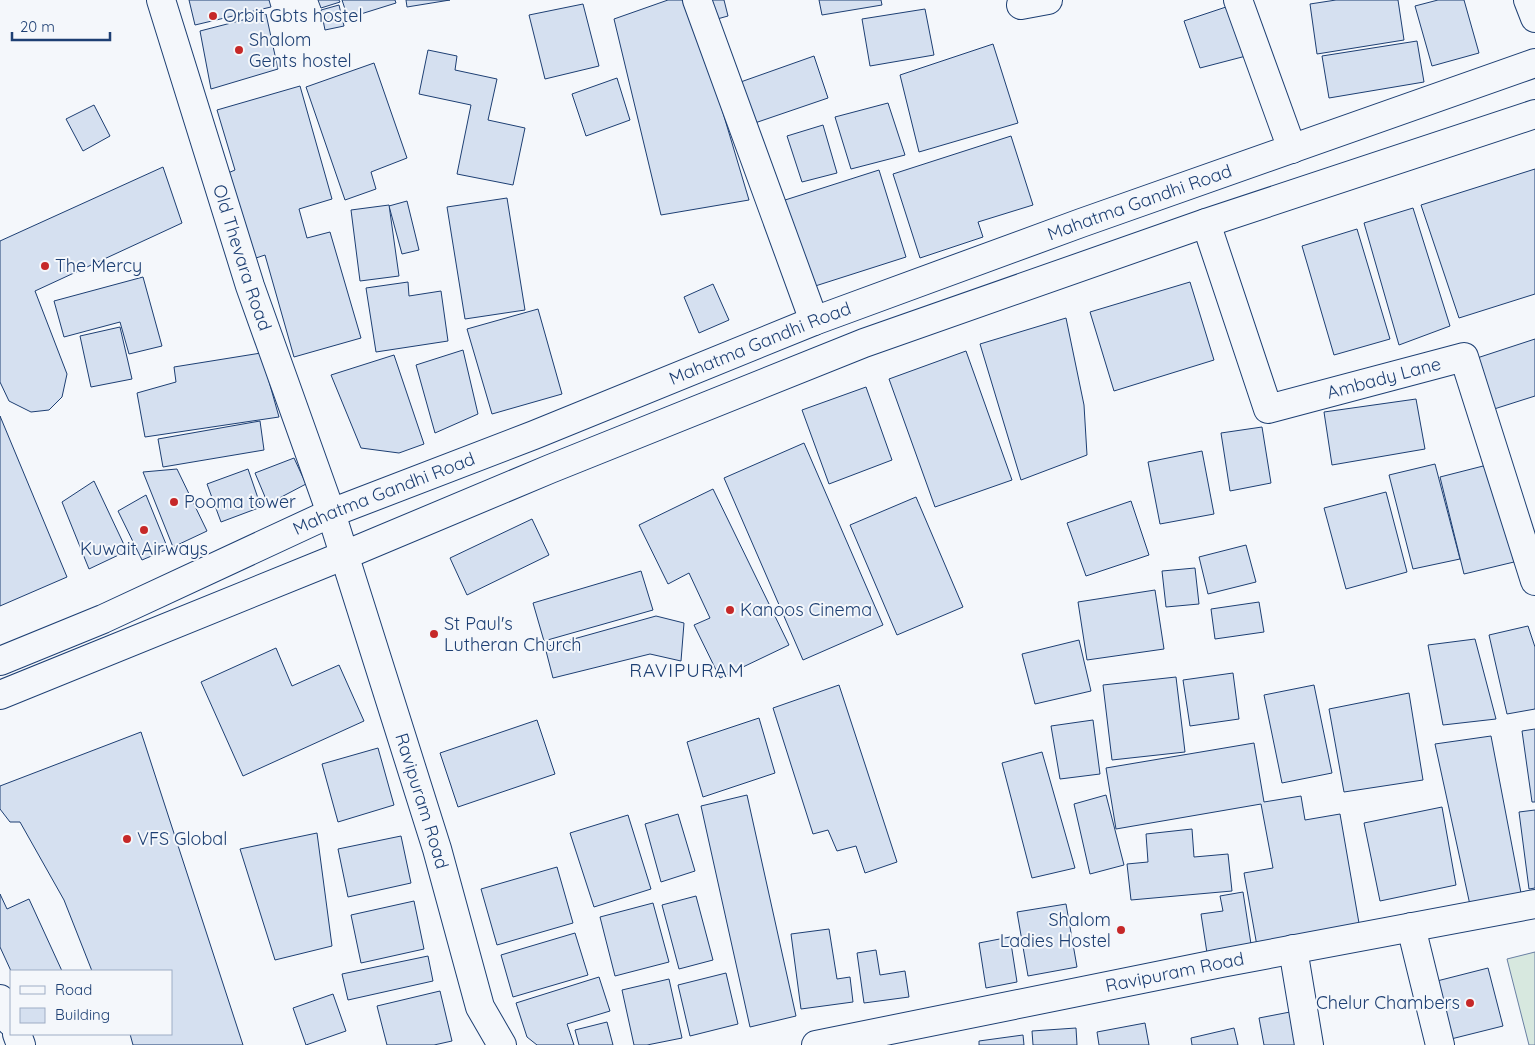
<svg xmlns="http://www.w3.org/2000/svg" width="1535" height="1045" font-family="Quicksand,sans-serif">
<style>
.green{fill:#d7e8df;stroke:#687fa3}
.building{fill:#d5e0f0;stroke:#1d3f73}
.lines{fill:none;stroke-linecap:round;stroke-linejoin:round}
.minor-casing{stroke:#1d3f73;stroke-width:30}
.major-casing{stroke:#1d3f73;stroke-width:30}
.minor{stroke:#f4f7fb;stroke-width:28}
.major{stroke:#f4f7fb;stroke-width:28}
.poi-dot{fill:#c62828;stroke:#f4f7fb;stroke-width:2}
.labels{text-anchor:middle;stroke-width:4;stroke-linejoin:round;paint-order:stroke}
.poi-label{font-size:18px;fill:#1d3f73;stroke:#f4f7fb;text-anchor:start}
.street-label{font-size:18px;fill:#1d3f73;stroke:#f4f7fb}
.neighbourhood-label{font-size:19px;letter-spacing:1px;fill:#1d3f73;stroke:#f4f7fb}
</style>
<rect width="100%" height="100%" fill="#f4f7fb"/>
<!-- green -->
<polygon class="green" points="1535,952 1535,1045 1529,1045 1507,959"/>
<!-- building -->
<g class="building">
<polygon points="189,0 269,0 271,7 195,25"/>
<polygon points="318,0 339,0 340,2 321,8"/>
<polygon points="342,0 395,0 396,3 348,18"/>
<polygon points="406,0 450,0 407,7"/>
<polygon points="668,0 682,0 695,19 749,200 661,215 614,19"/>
<polygon points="705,0 724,0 728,16 710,21"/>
<polygon points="819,0 881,0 882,5 822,15"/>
<polygon points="1336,0 1398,0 1404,40 1317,54 1310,4"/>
<polygon points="1438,0 1464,0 1479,53 1432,66 1415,6"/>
<polygon points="583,4 599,66 545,79 529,15"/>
<polygon points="339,5 344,26 325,30 321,10"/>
<polygon points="1229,6 1246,56 1200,68 1184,21"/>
<polygon points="925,9 934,55 870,66 862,19"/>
<polygon points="266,14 278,69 211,89 200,31"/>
<polygon points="1417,41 1424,82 1329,98 1322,56"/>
<polygon points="993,44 1018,123 919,152 900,75"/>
<polygon points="428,50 457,56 455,70 497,79 488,120 525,128 513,185 457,174 471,105 419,94"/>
<polygon points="814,56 828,98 749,125 735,84"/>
<polygon points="374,63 407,158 371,172 376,189 345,200 306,87"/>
<polygon points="617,78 630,120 586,136 572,94"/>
<polygon points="300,86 332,199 299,209 307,238 330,232 361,338 294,357 265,255 253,259 228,173 235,170 217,110"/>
<polygon points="888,103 905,155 851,169 835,117"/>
<polygon points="94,105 110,136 83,151 66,119"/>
<polygon points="823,125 837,173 802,182 787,136"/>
<polygon points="1011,136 1033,205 978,222 983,237 920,258 893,174"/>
<polygon points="163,167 182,223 35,291 67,374 62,397 49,410 31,412 9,401 0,382 0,241"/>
<polygon points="1535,169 1535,294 1459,318 1421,205"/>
<polygon points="879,170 906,257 809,288 782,201"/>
<polygon points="507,198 525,310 465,319 447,207"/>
<polygon points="407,201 419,250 402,254 389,206"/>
<polygon points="389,205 399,276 360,281 351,210"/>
<polygon points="1413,208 1450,326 1399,345 1364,223"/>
<polygon points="1357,229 1390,339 1334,355 1302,246"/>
<polygon points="143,277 162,346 129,354 120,322 64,337 54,301"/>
<polygon points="408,282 409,296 441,291 448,341 376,352 366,288"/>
<polygon points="1190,282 1214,360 1114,391 1090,312"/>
<polygon points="713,284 729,320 699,333 684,297"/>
<polygon points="538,309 562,394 492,414 467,329"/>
<polygon points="1066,318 1084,405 1087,455 1021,480 980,344"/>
<polygon points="120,327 132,379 91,387 80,336"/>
<polygon points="1535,339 1535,396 1491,410 1474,359"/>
<polygon points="463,350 478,414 435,433 416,365"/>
<polygon points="966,351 1012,480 935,507 889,379"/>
<polygon points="261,353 279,417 145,437 137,393 176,382 174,367"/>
<polygon points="394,355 424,444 399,453 361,448 331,375"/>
<polygon points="866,387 892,460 829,484 802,410"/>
<polygon points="1416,399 1425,449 1332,465 1324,412"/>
<polygon points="0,416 67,577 0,606"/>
<polygon points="260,421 264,450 163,467 158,439"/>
<polygon points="1262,427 1271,483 1230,491 1221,433"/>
<polygon points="804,443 883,625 803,660 724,478"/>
<polygon points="1202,451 1214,514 1160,524 1148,462"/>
<polygon points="294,458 306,484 268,504 255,473"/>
<polygon points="1435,464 1460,559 1413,569 1389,475"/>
<polygon points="1491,464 1514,562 1464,574 1440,477"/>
<polygon points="177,469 207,531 173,547 143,472"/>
<polygon points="248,469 261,507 221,522 207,484"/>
<polygon points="94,481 127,551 89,569 62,502"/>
<polygon points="713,489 789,645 720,678 694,625 710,618 689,573 668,584 639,525"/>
<polygon points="1386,492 1407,572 1346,589 1324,508"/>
<polygon points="146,495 168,549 142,560 118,511"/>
<polygon points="916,497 963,607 897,635 850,525"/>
<polygon points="1131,501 1149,555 1086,576 1067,523"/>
<polygon points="532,519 549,555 467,595 450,558"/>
<polygon points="1246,545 1256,582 1208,594 1199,557"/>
<polygon points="1195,568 1199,604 1166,607 1162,571"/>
<polygon points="641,571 653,610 544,641 533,603"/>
<polygon points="1155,590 1164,649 1087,660 1078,602"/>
<polygon points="1259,602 1264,632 1215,639 1211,609"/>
<polygon points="656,616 684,623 681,661 650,654 553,678 545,647"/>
<polygon points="1528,626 1535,647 1535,709 1507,714 1489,635"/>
<polygon points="1475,639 1496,719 1443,725 1428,645"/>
<polygon points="1079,640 1091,691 1035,704 1022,654"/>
<polygon points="276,648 292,686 339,665 364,721 243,776 201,682"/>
<polygon points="1233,673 1239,719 1190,726 1183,680"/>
<polygon points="1176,677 1185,752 1112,760 1103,685"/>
<polygon points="839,685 897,862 865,873 856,846 837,851 828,830 813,834 773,708"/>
<polygon points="1314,685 1332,773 1282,783 1264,695"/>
<polygon points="1409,693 1423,780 1344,792 1329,709"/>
<polygon points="759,718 775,773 703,797 687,742"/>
<polygon points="537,720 555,774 458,807 440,753"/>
<polygon points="1093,720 1100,774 1060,779 1051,726"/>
<polygon points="1535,729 1535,802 1532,802 1522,731"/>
<polygon points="141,732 243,1045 133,1045 130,1034 171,1034 171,971 92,971 64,900 20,822 10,822 0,809 0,786"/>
<polygon points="1491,736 1521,893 1470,905 1435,744"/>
<polygon points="1254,743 1264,802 1301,796 1305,820 1340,814 1360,929 1257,946 1244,873 1273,868 1261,804 1116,829 1106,768"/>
<polygon points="378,748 394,805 338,822 322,764"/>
<polygon points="1042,752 1075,868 1032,878 1002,763"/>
<polygon points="747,795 796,1016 750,1027 701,806"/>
<polygon points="1106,795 1124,865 1090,874 1074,804"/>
<polygon points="1442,807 1456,885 1380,901 1364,823"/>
<polygon points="1535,810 1535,888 1529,889 1519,812"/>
<polygon points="678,814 695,871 661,882 645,824"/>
<polygon points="628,815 651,889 594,907 570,833"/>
<polygon points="1192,829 1194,857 1228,854 1232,891 1131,900 1127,864 1148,862 1146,834"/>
<polygon points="317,833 332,946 275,960 240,849"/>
<polygon points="401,836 411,883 348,897 338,849"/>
<polygon points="557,867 573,923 497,945 481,889"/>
<polygon points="1243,892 1251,944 1207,953 1201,914 1223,911 1220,896"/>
<polygon points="0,894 7,909 29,899 62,971 11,971 0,947"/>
<polygon points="696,896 713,960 679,969 662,905"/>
<polygon points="414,901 424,949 361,963 351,915"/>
<polygon points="653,903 669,962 615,976 600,917"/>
<polygon points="1066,904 1077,967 1028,976 1017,912"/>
<polygon points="829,929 837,979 850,977 853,1002 801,1009 791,934"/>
<polygon points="575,933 588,975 513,997 501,955"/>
<polygon points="1010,937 1017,982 986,988 979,943"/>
<polygon points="876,950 880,975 905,971 909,997 864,1003 857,953"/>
<polygon points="428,956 433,981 348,1000 342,974"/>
<polygon points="1488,968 1503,1026 1451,1039 1437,981"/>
<polygon points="726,973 738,1024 690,1036 678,985"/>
<polygon points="599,977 610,1011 567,1024 574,1045 537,1045 527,1037 516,1003"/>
<polygon points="669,979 682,1038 647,1045 634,1045 622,990"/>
<polygon points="440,991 452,1041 434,1045 387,1045 377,1006"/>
<polygon points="333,994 346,1031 306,1045 293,1008"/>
<polygon points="1290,1012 1295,1045 1264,1045 1259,1018"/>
<polygon points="607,1022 613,1045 579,1045 575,1030"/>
<polygon points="1145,1023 1149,1045 1099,1045 1097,1032"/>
<polygon points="1076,1028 1077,1045 1033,1045 1032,1031"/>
<polygon points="1234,1028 1238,1045 1192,1045 1191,1038"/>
<polygon points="1023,1035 1024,1045 979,1045 979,1041"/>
</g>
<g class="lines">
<!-- minor casing -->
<g class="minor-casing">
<g id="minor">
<path id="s1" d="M 161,0 L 250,286 L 331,513"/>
<polyline points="697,0 814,321"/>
<polyline points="1238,0 1292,149"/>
<polyline points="1528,0 1535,18"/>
<polyline points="1021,5 1048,0"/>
<path id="s2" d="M 1206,223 L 1268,409 L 1464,357 L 1535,581"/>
<polyline points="1411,927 1440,1045"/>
<polyline points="1293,949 1309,1045"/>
<polyline points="0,999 11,1022"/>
<polyline points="17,1034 21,1045"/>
</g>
</g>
<!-- major casing -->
<g class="major-casing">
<g id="major">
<path id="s3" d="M 331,513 L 437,849 L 480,1007 L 502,1045"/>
<path id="s4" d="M 0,661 L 103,619 L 331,513 L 534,435 L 814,321 L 1081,223 L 1535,63"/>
<polyline points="0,695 345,555 550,469 864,343 1206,223 1535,114"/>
<path id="s5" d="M 816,1045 L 1221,963 L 1535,904"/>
</g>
</g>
<!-- minor -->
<use href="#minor" class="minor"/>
<!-- major -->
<use href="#major" class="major"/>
</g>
<!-- markers -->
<g class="poi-dot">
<circle cx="213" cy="16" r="5"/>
<circle cx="239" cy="50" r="5"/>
<circle cx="45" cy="266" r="5"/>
<circle cx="174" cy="502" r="5"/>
<circle cx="144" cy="530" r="5"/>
<circle cx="730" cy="610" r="5"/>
<circle cx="434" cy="634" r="5"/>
<circle cx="127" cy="839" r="5"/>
<circle cx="1121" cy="930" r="5"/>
<circle cx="1470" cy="1003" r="5"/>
</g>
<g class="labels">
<!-- poi labels -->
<g class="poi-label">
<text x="223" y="22">Orbit Gbts hostel</text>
<text x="249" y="46">Shalom<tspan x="249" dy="21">Gents hostel</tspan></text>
<text x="55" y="272">The Mercy</text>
<text x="184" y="508">Pooma tower</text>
<text x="144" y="555" text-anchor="middle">Kuwait Airways</text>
<text x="740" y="616">Kanoos Cinema</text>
<text x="444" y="630">St Paul's<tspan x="444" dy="21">Lutheran Church</tspan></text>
<text x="137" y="845">VFS Global</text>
<text x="1111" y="926" text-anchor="end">Shalom<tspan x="1111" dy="21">Ladies Hostel</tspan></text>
<text x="1460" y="1009" text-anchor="end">Chelur Chambers</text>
</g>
<!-- street labels -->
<g class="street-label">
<text dy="6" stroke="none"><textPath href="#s4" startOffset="1229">Mahatma Gandhi Road</textPath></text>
<text dy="6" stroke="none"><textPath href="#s1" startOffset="270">Old Thevara Road</textPath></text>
<text dy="6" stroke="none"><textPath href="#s4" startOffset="824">Mahatma Gandhi Road</textPath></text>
<text dy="6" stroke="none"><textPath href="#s2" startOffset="316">Ambady Lane</textPath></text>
<text dy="6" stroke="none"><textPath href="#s4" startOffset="419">Mahatma Gandhi Road</textPath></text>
<text dy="6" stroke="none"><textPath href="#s3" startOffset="302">Ravipuram Road</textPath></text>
<text dy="6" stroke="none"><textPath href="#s5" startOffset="366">Ravipuram Road</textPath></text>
</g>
<!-- neighbourhood labels -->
<g class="neighbourhood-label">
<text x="687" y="677">RAVIPURAM</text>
</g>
</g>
<!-- legend -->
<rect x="10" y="970" width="162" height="65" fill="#f4f7fb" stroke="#9eadc5"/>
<rect x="20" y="986" width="25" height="8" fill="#f4f7fb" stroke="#9eadc5"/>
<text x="55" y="995" font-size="15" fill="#1d3f73">Road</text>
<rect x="20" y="1008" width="25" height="15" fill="#d5e0f0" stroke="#9eadc5"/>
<text x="55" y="1020" font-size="15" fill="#1d3f73">Building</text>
<!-- scale -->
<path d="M12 32v8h98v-8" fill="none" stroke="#1d3f73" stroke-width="2.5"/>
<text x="20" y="32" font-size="15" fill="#1d3f73" stroke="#f4f7fb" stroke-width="4" paint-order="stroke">20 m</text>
</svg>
